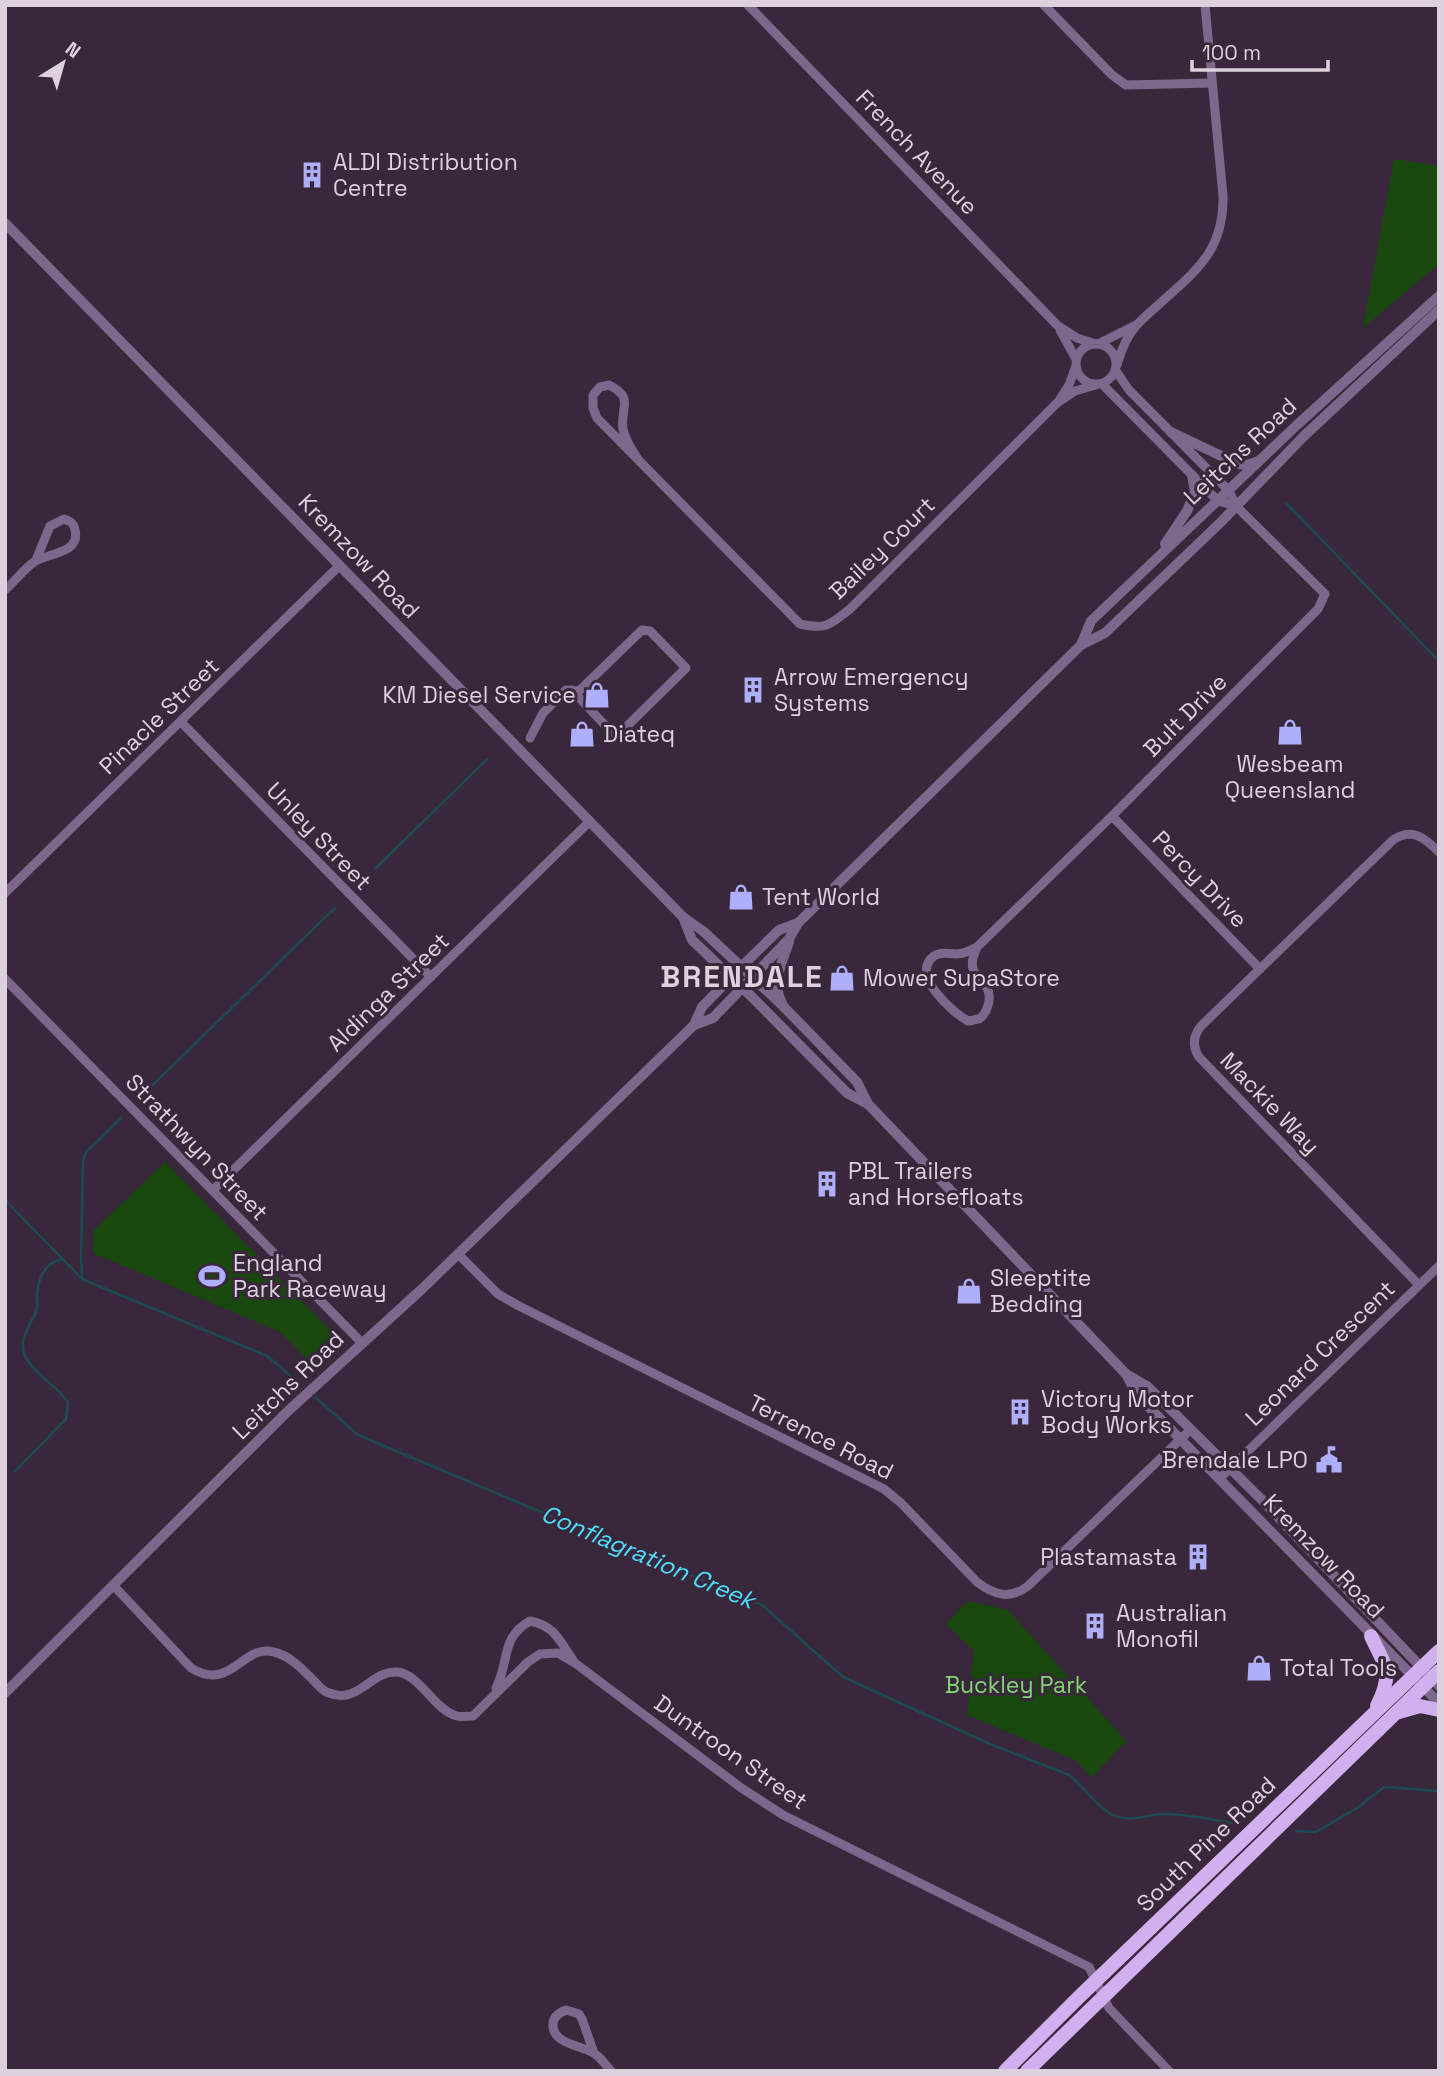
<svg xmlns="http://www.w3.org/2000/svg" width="1444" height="2076" font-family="'Space Grotesk',sans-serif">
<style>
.green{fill:#18480e}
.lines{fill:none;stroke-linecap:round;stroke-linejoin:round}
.stream{stroke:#1d4a54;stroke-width:2.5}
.minor{stroke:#7b688c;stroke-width:9}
.tertiary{stroke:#7b688c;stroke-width:10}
.trunk{stroke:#d2b0ef;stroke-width:14}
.labels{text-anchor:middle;stroke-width:6;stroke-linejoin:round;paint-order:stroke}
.street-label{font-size:23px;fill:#dcd1dd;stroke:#39283b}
.poi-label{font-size:23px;fill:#dcd1dd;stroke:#39283b;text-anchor:start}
.park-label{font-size:23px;fill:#82d772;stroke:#39283b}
.water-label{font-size:24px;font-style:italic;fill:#4ddffc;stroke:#39283b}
.district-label{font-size:30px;font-weight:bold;letter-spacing:2px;fill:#dcd1dd;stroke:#39283b}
</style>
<rect width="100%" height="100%" fill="#39283b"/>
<!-- green -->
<g class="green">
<polygon points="1394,159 1439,166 1439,264 1363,328"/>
<path d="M 165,1162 L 331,1331 C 341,1348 328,1357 316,1368 L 280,1332 L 93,1253 L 93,1231 Z"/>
<polygon points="967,1601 1008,1610 1126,1741 1092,1777 1075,1760 967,1715 974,1651 946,1624"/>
</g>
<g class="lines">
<!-- stream -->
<g class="stream">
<polyline points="1286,503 1439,661"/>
<polyline points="376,868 487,759"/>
<polyline points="140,1097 335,908"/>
<polyline points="5,1200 82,1279 267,1356 299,1383"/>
<polyline points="82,1278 81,1258 83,1160 86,1152 121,1118"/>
<path d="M 315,1397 L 358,1435 L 762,1605 L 843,1677 L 990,1744 L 1069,1775 C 1084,1787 1093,1803 1109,1813 C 1128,1825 1147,1813 1168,1814 C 1191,1815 1216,1820 1239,1824"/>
<path d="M 15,1471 L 66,1419 L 68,1402 C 57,1386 36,1375 26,1358 C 17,1342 29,1327 36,1312 C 38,1308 37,1302 37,1296 C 38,1279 44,1263 62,1259"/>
<polyline points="1296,1831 1316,1832 1357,1808 1384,1787 1439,1791"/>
</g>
<!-- minor -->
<g class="minor">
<polyline points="748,5 1057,325 1077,338 1096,344"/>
<polyline points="1044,5 1112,75 1126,85 1212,83"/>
<polyline points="1060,330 1076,359"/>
<polyline points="1100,343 1136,325"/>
<circle cx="1096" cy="364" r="20"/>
<path d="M 1117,365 C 1121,351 1127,336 1136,326 C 1142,319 1149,313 1156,307 C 1194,272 1224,253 1223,196 L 1205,5"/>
<polyline points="1102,384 1218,501 1236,506"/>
<polyline points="1060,399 1069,385 1076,366"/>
<path d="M 638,459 C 632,450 625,440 623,429 C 620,407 635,398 609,385 L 600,387 L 593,395 L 593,408 L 597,418 L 800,624 C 826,630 830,625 850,609 L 1057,403 L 1075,391 L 1096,385"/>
<path d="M 5,590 C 15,581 24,569 34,562 C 46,553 81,554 75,530 C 74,523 70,521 64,519 L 50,526 L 36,560"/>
<polyline points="181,722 431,977"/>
<polyline points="530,738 543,713 566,690 579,691 642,630 650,631 686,668 616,737 572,690"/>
<polyline points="1112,816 1260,969"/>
<polyline points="5,893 339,566"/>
<path d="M 977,947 C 974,955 971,960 973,969 C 976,977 983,981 987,988 C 992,997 988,1013 979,1019 C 977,1019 970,1021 968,1021 C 952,1012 909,974 934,956 C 941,951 948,954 956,954 C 964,954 970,951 977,947 L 1112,816 L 1318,609 L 1325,594 L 1236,506 L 1229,491 L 1129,390 L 1116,371"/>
<polyline points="5,979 362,1343"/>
<polyline points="213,1190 590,821"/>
<path d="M 458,1254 L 498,1294 L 517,1305 L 884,1489 L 901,1503 L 977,1582 C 994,1595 1010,1600 1028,1586 L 1190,1430"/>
<path d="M 1419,1285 L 1199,1057 C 1192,1046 1193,1036 1201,1026 L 1393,840 C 1412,827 1425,838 1439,852"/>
<polyline points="1219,1479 1439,1266"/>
<path d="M 114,1586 L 191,1668 C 232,1693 242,1643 274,1652 C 291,1656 304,1671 316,1683 C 320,1687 324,1692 329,1693 C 359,1705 371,1670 397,1672 C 420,1674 434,1710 457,1716 C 461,1717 467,1716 473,1716 L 528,1662 L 540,1654 L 558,1653 L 575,1663 L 740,1787 L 783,1815 L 1089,1967 L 1109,2008 L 1169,2071"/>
<path d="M 496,1688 C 510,1661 500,1638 530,1621 C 555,1626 559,1640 573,1660"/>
<path d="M 594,2053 L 582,2019 L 579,2014 L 566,2010 C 558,2013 552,2018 553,2027 C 555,2045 583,2045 595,2054 C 601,2058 606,2065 611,2071"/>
</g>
<!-- tertiary -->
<g class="tertiary">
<polyline points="5,223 683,917 703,931 782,1005 857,1082 868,1104 1126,1374 1147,1386 1260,1498 1439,1686"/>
<polyline points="1171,432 1238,464 1247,465 1259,461"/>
<polyline points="1165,544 1187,511 1195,492 1192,475"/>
<polyline points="1081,645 1091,621 1298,424 1439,296"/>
<polyline points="683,917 692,940 751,996 847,1093 868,1104"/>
<path d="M 782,1003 C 771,983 782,963 789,942"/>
<polyline points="694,1025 702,1007 741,967 779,930 798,923"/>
<polyline points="1126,1374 1137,1395 1439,1703"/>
<polyline points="5,1693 288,1411 422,1289 694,1025 713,1018 789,939 798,923 1081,645 1105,633 1221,522 1304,436 1439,310"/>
</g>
<!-- trunk -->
<g class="trunk">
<path d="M 1371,1636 C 1385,1666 1394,1672 1377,1706"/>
<polyline points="1399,1712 1420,1706 1439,1710"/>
<polyline points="1005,2071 1080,1996 1439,1651"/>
<polyline points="1027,2071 1439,1671"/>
</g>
</g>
<!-- icons -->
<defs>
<g id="building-bare" transform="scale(2.1)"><path d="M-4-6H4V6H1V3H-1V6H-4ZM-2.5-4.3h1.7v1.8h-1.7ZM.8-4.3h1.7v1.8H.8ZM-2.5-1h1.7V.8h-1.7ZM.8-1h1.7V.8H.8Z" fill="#afaefa" stroke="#39283b" stroke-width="2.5" paint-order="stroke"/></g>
<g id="shop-bare" transform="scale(2.1)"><path d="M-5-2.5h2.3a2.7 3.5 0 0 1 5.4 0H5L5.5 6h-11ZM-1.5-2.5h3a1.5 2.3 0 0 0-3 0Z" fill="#afaefa" stroke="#39283b" stroke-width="2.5" paint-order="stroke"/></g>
<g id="stadium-bare" transform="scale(2.1)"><path d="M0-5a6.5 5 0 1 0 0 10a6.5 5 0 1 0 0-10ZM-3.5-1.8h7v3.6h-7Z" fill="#afaefa" stroke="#39283b" stroke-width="2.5" paint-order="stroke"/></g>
<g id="civic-bare" transform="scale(2.1)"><path d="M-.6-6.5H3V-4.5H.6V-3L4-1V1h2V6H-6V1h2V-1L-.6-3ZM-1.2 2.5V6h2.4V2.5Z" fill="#afaefa" stroke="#39283b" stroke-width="2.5" paint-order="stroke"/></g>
</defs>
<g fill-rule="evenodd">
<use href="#building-bare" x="312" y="175"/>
<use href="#building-bare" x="753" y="690"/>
<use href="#shop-bare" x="597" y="695"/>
<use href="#shop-bare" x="1290" y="732"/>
<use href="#shop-bare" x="582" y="734"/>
<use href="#shop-bare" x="741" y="897"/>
<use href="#shop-bare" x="842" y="978"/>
<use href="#building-bare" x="827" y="1184"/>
<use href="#stadium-bare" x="212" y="1276"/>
<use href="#shop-bare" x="969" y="1291"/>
<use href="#building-bare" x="1020" y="1412"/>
<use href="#civic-bare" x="1329" y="1460"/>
<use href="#building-bare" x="1198" y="1557"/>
<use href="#building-bare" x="1095" y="1626"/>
<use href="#shop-bare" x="1259" y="1668"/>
</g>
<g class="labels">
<!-- street labels -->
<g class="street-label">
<text transform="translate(917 152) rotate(46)" y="8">French Avenue</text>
<text transform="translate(1240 451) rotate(-43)" y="8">Leitchs Road</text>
<text transform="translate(882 548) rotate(-44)" y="8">Bailey Court</text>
<text transform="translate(359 556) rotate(46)" y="8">Kremzow Road</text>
<text transform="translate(1185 715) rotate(-45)" y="8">Bult Drive</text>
<text transform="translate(159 716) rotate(-44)" y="8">Pinacle Street</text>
<text transform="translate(319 836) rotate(46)" y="8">Unley Street</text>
<text transform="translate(1200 879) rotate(46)" y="8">Percy Drive</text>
<text transform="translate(388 992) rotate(-44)" y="8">Aldinga Street</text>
<text transform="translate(1270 1103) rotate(46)" y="8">Mackie Way</text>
<text transform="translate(197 1147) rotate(46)" y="8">Strathwyn Street</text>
<text transform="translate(1320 1353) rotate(-44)" y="8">Leonard Crescent</text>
<text transform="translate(288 1385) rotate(-44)" y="8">Leitchs Road</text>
<text transform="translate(821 1437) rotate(27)" y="8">Terrence Road</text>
<text transform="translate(1324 1556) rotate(46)" y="8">Kremzow Road</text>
<text transform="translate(731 1752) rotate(35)" y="8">Duntroon Street</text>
<text transform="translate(1206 1844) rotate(-44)" y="8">South Pine Road</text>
</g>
<!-- poi labels -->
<g class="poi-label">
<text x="333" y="170">ALDI Distribution<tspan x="333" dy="26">Centre</tspan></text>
<text x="774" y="685">Arrow Emergency<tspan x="774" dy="26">Systems</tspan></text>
<text x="576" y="703" text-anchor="end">KM Diesel Service</text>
<text x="603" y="742">Diateq</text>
<text x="1290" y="772" text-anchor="middle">Wesbeam<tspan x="1290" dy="26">Queensland</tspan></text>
<text x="762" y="905">Tent World</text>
<text x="863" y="986">Mower SupaStore</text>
<text x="848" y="1179">PBL Trailers<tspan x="848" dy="26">and Horsefloats</tspan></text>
<text x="233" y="1271">England<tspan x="233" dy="26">Park Raceway</tspan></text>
<text x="990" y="1286">Sleeptite<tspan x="990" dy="26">Bedding</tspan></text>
<text x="1041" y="1407">Victory Motor<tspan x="1041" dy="26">Body Works</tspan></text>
<text x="1308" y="1468" text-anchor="end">Brendale LPO</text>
<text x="1177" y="1565" text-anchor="end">Plastamasta</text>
<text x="1116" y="1621">Australian<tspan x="1116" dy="26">Monofil</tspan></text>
<text x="1280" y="1676">Total Tools</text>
</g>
<!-- park labels -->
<g class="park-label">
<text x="1016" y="1693">Buckley Park</text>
</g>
<!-- water labels -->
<g class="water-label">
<text transform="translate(648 1557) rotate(23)" y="8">Conflagration Creek</text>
</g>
<!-- district labels -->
<g class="district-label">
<text x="742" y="987">BRENDALE</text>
</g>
</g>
<!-- border -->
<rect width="1444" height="2076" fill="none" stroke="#dcd1dd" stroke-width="14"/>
<!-- north arrow -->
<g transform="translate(63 63) rotate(37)" stroke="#39283b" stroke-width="5" paint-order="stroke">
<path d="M0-5L12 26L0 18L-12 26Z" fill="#dcd1dd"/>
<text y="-10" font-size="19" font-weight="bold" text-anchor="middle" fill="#dcd1dd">N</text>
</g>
<!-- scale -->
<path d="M1192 60v10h136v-10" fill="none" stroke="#dcd1dd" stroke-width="3.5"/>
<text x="1202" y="60" font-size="21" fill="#dcd1dd" stroke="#39283b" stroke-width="5" paint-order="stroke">100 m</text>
</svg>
